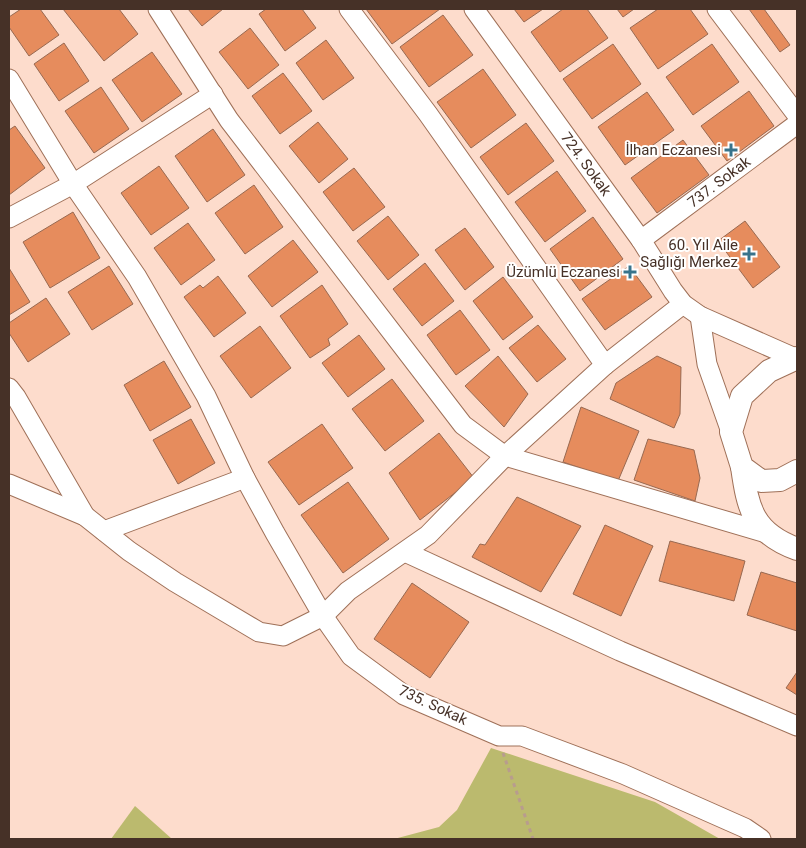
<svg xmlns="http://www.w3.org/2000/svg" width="806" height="848" font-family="Roboto,sans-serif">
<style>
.green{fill:#bbba6e}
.building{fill:#e68c5d;stroke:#986951}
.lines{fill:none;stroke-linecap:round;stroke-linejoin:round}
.minor-casing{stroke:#9f7058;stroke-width:21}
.tertiary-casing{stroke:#9f7058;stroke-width:24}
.path{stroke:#b89c8e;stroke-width:3;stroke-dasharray:4 4;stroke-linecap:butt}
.minor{stroke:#fff;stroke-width:19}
.tertiary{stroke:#fff;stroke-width:22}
.poi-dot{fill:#38738b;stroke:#fff;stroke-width:2}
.labels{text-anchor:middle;stroke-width:4;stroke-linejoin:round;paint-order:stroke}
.poi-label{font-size:15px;fill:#463127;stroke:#fff;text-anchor:end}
.street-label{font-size:15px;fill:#463127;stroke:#fff}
</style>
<rect width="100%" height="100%" fill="#fddccc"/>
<!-- green -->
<g class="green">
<polygon points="491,748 655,802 720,839 394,839 439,827 457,810"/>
<polygon points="135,806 172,839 111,839"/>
</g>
<!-- building -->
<g class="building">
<polygon points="21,9 40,9 59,35 29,56 9,27 9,17"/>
<polygon points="63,9 119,9 138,34 104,61"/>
<polygon points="188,9 223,9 202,26"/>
<polygon points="266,9 302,9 316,28 285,51 259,14"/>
<polygon points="366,9 440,9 392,44"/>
<polygon points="514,9 543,9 524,22"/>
<polygon points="563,9 587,9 608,38 560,72 531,32"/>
<polygon points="617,9 634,9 623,17"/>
<polygon points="658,9 690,9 708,34 658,69 630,28"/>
<polygon points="749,9 764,9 790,45 780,52"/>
<polygon points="443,15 473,55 429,87 400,47"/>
<polygon points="250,28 279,65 248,89 219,52"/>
<polygon points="326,40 354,78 323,100 296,63"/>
<polygon points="64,43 89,81 59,101 34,64"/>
<polygon points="613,44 641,84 592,119 563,79"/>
<polygon points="712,44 739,82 693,115 666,77"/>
<polygon points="152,52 182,94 142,122 112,80"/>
<polygon points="483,69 516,115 471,148 437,102"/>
<polygon points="283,73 312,111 280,134 252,96"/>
<polygon points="101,87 129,129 94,153 65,111"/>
<polygon points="749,91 774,126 727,161 701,126"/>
<polygon points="647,92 674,130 625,165 598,127"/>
<polygon points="318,122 348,159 319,183 289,146"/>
<polygon points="526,123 554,161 508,195 480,157"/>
<polygon points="15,126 45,168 9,195 9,130"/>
<polygon points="213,129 245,175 207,202 175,156"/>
<polygon points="683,140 709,175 657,213 631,178"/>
<polygon points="159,166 189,208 151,235 121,193"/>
<polygon points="354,168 385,207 353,231 323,192"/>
<polygon points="557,171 586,211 545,242 515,202"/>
<polygon points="254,185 283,227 245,254 215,213"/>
<polygon points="73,212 100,258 50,288 23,242"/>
<polygon points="388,216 419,255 388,280 357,241"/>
<polygon points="593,217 623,259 580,291 550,249"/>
<polygon points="745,221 780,267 753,288 718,241"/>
<polygon points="188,223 215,260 181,285 154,248"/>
<polygon points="465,228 494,267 465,290 435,250"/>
<polygon points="293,240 318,272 272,307 248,276"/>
<polygon points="425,263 454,301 422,326 393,289"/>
<polygon points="109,266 133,304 92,330 68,292"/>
<polygon points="629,266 652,297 605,330 582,299"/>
<polygon points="9,268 30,302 9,315"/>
<polygon points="218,276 246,313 214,337 184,297 200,285 203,288"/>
<polygon points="503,277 533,317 503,340 473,301"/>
<polygon points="322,285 348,324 328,339 330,345 310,358 280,316"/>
<polygon points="46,298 70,334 28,362 9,333 9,323"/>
<polygon points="460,310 490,350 456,375 427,335"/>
<polygon points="538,325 566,359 537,382 509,348"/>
<polygon points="260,326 291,368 251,398 220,356"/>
<polygon points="359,335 385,369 348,397 322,363"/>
<polygon points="498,356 528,394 504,427 465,386"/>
<polygon points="657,356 681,367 680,414 674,428 610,399 616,383"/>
<polygon points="164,361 191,407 150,431 124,385"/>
<polygon points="392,379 424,421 385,451 352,409"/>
<polygon points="581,407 639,431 618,481 563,462"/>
<polygon points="191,419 215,463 178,484 153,440"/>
<polygon points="322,424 353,468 299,505 268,462"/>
<polygon points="439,433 474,478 420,520 389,473"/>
<polygon points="648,439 694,450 700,478 695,501 634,480"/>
<polygon points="348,482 389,539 343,573 301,515"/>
<polygon points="517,497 581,526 541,592 472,557 480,544 485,545"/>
<polygon points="605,525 653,546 621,616 573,594"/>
<polygon points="670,541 745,561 734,601 659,581"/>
<polygon points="761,572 797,583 797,631 747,615"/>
<polygon points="412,583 469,622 430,678 374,639"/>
<polygon points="797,672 797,695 786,688"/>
</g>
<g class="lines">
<!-- minor casing -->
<g class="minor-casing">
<g id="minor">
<polyline points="158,9 229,120 463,425 505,456 770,534"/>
<polyline points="349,9 428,114 605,365 683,304"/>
<polyline points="474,9 641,240 673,291 683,304 700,316 795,358"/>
<polyline points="717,9 797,115"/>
<polyline points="9,79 73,184 213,94"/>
<polyline points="9,218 73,184 137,277 206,396 245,478 275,533 323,616 348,591 428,535 505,456 605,365"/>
<polyline points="641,240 797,124"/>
<polyline points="700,316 707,364 731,432"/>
<polyline points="9,388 16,397 85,516"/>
<polyline points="9,484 85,516 129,551 175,582 259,632 283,636 323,616 351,656 404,695 499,736 522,736 623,774 745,828 761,839"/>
<polyline points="104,531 245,478"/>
<polyline points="405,552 620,651 797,726"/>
</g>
</g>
<!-- tertiary casing -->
<g class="tertiary-casing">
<g id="tertiary">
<polyline points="797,358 769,371 742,396 731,432 742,467 761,481 780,480 797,471"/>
<path d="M 742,467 C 748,509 753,533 797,549"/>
</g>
</g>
<!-- path -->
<polyline class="path" points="503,753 533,839"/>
<!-- minor -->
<use href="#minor" class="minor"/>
<!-- tertiary -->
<use href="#tertiary" class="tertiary"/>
</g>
<!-- markers -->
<g class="poi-dot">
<path d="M728.5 142.5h5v5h5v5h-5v5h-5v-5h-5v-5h5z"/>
<path d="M746.5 246.5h5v5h5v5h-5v5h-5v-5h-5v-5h5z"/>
<path d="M627.5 264.5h5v5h5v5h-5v5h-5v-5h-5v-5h5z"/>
</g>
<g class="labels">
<!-- poi labels -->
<g class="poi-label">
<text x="721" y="155">İlhan Eczanesi</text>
<text x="738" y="250">60. Yıl Aile<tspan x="738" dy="17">Sağlığı Merkez</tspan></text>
<text x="620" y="277">Üzümlü Eczanesi</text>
</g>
<!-- street labels -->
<g class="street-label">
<text transform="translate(586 164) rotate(54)" y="5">724. Sokak</text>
<text transform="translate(719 182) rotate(-37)" y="5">737. Sokak</text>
<text transform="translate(433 705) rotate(25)" y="5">735. Sokak</text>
</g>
</g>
<!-- border -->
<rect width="806" height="848" fill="none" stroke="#463127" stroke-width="20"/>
</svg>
